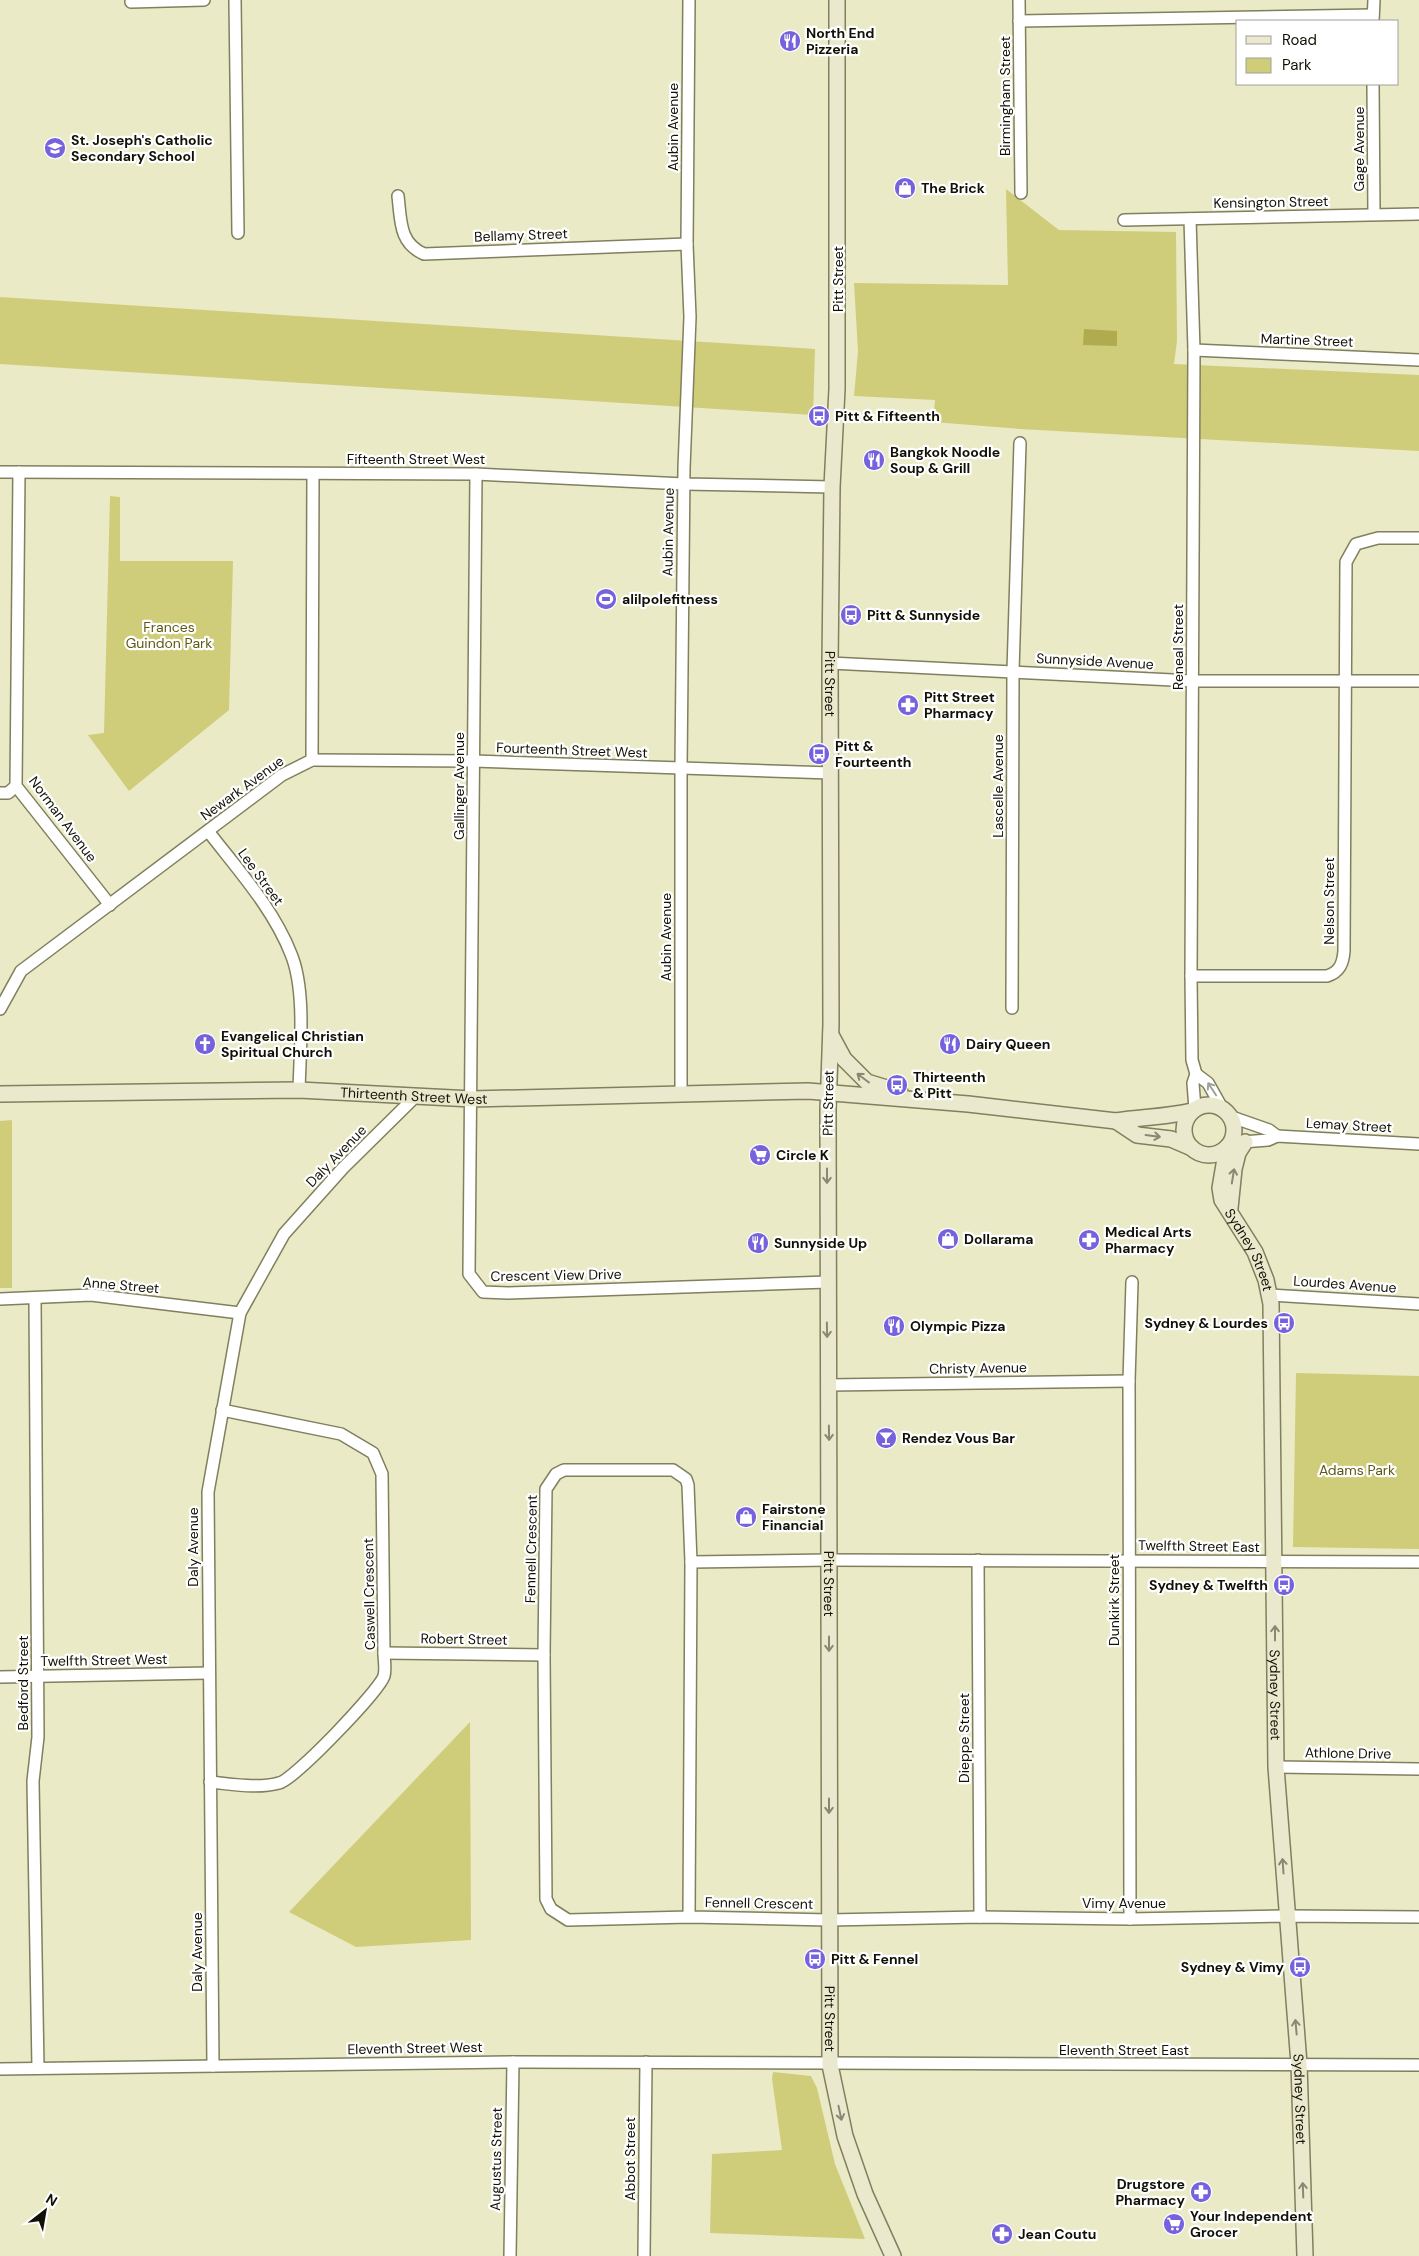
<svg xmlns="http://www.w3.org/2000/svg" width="1419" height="2256" font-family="'DM Sans',sans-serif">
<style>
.green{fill:#d0cd7a}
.water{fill:#afab4e}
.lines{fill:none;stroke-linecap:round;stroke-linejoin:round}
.street-casing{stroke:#807f5e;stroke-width:14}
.secondary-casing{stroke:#807f5e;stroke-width:18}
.street{stroke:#fff;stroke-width:11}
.secondary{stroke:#ebe9cd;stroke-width:15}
.oneway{stroke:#898873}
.oneway2{stroke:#a0a09b}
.labels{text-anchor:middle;stroke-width:4.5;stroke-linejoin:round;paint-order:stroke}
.poi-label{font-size:14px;font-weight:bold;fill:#121105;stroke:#fff;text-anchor:start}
.street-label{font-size:14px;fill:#121105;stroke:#fff}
.park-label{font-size:14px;fill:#5d5a14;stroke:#fff}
</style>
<rect width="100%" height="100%" fill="#ebeac6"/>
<!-- green -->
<g class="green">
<polygon points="1006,189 1059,230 1176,232 1177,341 1174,364 1419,375 1419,451 1020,429 933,422 935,400 854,396 858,351 854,283 1008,285"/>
<polygon points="0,297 815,349 813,415 0,364"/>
<polygon points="110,496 120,497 120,561 233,561 229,710 129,791 88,735 104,733"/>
<polygon points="12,1120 12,1288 0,1288 0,1121"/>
<polygon points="1296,1373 1419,1376 1419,1549 1293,1547"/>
<polygon points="470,1722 471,1940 356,1947 289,1912"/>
<polygon points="773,2072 811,2076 817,2088 835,2164 865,2239 710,2233 712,2154 782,2150 772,2079"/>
</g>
<!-- water -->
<polygon class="water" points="1084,329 1117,331 1117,346 1083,345"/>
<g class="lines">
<!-- street casing -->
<g class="street-casing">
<g id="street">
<polyline points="235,0 238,233"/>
<polyline points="1019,0 1021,193"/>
<polyline points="131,2 204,0"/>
<polyline points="1019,21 1373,15"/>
<polyline points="1373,21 1374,0"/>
<polyline points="1373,84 1374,214"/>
<path d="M 398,196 C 401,221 399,243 424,254 L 687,244"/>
<polyline points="1190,219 1194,350 1191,976 1192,1060 1196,1074 1193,1083 1195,1109"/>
<polyline points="1124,220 1419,214"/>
<polyline points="1194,350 1419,360"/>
<polyline points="0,472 476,474 684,484 832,487"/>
<polyline points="19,472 16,786 110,905"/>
<polyline points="476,474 469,1274 483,1292 508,1293 827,1282"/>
<polyline points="830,663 1193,681 1419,681"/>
<polyline points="312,760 474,761 831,773"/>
<polyline points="0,793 8,793 16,786"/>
<path d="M 208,831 C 238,870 273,908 291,954 C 306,990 300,1051 299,1090"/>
<path d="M 1191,976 L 1327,976 C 1340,972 1343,963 1344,951 L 1346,562 L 1356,544 L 1378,538 L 1419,538"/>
<polyline points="1012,1008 1013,671 1020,443"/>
<polyline points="0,1009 21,971 282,775 312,760 313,474"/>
<polyline points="1196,1074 1208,1083 1222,1108"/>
<polyline points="681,1094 681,769 684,468 690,317 687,244 689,0"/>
<polyline points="1229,1116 1269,1130 1277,1136"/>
<polyline points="1230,1143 1268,1140 1277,1136 1419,1144"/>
<polyline points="1269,1295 1419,1304"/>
<polyline points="0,1299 91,1295 240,1313"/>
<polyline points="35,1299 38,1737 33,1781 38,2068"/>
<polyline points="828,1385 1129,1381"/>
<polyline points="978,1560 980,1917"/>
<polyline points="691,1562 829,1560 1419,1562"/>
<polyline points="384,1653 544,1655"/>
<polyline points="0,1677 209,1673"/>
<polyline points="1276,1767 1419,1769"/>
<path d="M 210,1782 C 232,1784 258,1789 279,1783 C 294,1780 379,1691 384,1676 C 386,1669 384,1659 384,1653 L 382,1474 L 373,1453 L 341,1434 L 222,1410"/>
<polyline points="689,1917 691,1562 688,1485 686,1479 673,1470 564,1470 556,1474 546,1489 544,1655 546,1899 551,1909 568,1920 689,1917 829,1920 980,1917 1130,1919 1287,1916 1419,1917"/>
<polyline points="1130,1919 1129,1381 1132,1282"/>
<polyline points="213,2066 208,1492 240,1313 284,1234 343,1168 416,1096"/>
<polyline points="0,2069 513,2062 1419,2065"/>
<polyline points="510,2256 513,2062"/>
<polyline points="644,2256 646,2062"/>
</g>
</g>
<!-- secondary casing -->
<g class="secondary-casing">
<g id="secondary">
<path id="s1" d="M 837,0 L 837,389 L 832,487 L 830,663 L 831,1024 L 828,1110 L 830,2065 L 845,2136 L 865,2194 L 893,2256"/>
<polyline points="831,1035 844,1059 867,1082 900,1092"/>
<path id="s2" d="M 0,1094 L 299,1090 L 472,1099 L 808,1091 L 968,1104 L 1116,1121 C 1142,1117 1167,1117 1192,1111"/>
<circle cx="1209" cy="1130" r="25"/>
<polyline points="1116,1121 1137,1135 1171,1139 1192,1148"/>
<path id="s3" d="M 1227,1147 L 1220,1188 L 1222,1200 L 1255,1252 L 1266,1280 L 1271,1304 L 1276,1767 L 1299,2064 L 1305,2256"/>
<polyline points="1230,1208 1234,1169 1238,1153 1245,1142"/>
</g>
</g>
<!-- street -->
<use href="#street" class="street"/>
<!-- secondary -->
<use href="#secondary" class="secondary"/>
</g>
<!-- one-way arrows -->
<defs><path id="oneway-shaft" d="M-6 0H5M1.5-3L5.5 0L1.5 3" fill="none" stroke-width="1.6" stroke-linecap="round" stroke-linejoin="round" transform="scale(1.25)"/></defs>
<g class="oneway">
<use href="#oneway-shaft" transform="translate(863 1078) rotate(-143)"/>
<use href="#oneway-shaft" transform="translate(1153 1136) rotate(7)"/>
<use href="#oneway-shaft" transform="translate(827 1176) rotate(90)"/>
<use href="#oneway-shaft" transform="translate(1233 1176) rotate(-81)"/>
<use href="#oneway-shaft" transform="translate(827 1330) rotate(89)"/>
<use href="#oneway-shaft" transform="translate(829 1433) rotate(89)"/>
<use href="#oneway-shaft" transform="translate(1275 1633) rotate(-90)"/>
<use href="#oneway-shaft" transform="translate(829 1644) rotate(90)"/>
<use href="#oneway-shaft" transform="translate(829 1806) rotate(90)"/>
<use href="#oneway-shaft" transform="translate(1283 1866) rotate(-94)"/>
<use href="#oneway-shaft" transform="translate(1296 2027) rotate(-95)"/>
<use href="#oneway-shaft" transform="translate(840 2113) rotate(78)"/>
<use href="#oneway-shaft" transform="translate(1303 2190) rotate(-92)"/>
</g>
<use class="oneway2" href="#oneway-shaft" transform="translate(1212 1089) rotate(-123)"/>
<!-- icons -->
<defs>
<g id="restaurant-disc" transform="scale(1.125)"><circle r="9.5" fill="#7662dd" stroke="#fff"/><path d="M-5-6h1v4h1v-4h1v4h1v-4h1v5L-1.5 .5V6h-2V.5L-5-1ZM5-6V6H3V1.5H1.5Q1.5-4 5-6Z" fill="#fff"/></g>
<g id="school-disc" transform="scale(1.125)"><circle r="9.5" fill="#7662dd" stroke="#fff"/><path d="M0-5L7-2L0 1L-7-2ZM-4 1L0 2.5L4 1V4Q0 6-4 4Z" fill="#fff"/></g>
<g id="shop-disc" transform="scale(1.125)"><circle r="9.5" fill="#7662dd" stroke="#fff"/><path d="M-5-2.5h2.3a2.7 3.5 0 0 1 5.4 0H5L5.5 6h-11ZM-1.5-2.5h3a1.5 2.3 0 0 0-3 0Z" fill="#fff"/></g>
<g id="bus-disc" transform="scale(1.125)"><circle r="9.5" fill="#7662dd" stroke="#fff"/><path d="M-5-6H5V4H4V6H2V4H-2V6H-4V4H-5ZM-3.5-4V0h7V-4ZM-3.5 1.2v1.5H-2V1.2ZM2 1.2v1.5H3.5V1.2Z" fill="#fff"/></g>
<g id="stadium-disc" transform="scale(1.125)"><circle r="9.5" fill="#7662dd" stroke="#fff"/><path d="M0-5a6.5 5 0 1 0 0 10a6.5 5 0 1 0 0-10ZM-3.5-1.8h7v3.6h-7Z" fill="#fff"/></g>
<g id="pharmacy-disc" transform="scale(1.125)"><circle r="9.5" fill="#7662dd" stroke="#fff"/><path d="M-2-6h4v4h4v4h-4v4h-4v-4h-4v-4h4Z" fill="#fff"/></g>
<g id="church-disc" transform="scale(1.125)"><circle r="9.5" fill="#7662dd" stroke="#fff"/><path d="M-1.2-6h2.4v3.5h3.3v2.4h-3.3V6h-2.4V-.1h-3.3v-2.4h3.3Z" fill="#fff"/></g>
<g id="supermarket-disc" transform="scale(1.125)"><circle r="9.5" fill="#7662dd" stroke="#fff"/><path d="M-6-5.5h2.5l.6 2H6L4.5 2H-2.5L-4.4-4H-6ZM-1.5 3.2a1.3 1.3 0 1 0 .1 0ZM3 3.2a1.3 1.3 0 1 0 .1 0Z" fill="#fff"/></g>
<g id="bar-disc" transform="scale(1.125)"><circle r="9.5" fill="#7662dd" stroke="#fff"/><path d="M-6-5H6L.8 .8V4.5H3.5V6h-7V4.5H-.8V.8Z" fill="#fff"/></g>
</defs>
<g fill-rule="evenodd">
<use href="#restaurant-disc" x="790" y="41"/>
<use href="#school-disc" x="55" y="148"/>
<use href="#shop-disc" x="905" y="188"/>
<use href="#bus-disc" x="819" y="416"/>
<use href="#restaurant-disc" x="874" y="460"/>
<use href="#stadium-disc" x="606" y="599"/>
<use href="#bus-disc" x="851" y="615"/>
<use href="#pharmacy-disc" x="908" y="705"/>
<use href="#bus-disc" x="819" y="754"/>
<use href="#church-disc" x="205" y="1044"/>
<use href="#restaurant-disc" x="950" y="1044"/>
<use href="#bus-disc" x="897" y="1085"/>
<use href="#supermarket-disc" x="760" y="1155"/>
<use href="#shop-disc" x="948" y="1239"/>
<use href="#pharmacy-disc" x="1089" y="1240"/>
<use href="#restaurant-disc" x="758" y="1243"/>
<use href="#bus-disc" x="1284" y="1323"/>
<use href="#restaurant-disc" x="894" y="1326"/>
<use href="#bar-disc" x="886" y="1438"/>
<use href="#shop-disc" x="746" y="1517"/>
<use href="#bus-disc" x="1284" y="1585"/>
<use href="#bus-disc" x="815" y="1959"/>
<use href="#bus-disc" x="1300" y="1967"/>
<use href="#pharmacy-disc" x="1201" y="2192"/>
<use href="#supermarket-disc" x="1174" y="2224"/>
<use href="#pharmacy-disc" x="1002" y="2234"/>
</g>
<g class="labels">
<!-- poi labels -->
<g class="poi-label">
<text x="806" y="38">North End<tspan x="806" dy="16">Pizzeria</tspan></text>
<text x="71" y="145">St. Joseph's Catholic<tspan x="71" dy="16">Secondary School</tspan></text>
<text x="921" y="193">The Brick</text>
<text x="835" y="421">Pitt &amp; Fifteenth</text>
<text x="890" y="457">Bangkok Noodle<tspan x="890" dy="16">Soup &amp; Grill</tspan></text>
<text x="622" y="604">alilpolefitness</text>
<text x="867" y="620">Pitt &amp; Sunnyside</text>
<text x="924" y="702">Pitt Street<tspan x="924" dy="16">Pharmacy</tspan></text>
<text x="835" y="751">Pitt &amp;<tspan x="835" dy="16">Fourteenth</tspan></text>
<text x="221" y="1041">Evangelical Christian<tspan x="221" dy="16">Spiritual Church</tspan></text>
<text x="966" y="1049">Dairy Queen</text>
<text x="913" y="1082">Thirteenth<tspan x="913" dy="16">&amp; Pitt</tspan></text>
<text x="776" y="1160">Circle K</text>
<text x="1105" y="1237">Medical Arts<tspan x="1105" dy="16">Pharmacy</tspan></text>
<text x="964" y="1244">Dollarama</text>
<text x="774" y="1248">Sunnyside Up</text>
<text x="1268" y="1328" text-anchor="end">Sydney &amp; Lourdes</text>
<text x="910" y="1331">Olympic Pizza</text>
<text x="902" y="1443">Rendez Vous Bar</text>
<text x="762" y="1514">Fairstone<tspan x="762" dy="16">Financial</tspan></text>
<text x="1268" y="1590" text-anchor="end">Sydney &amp; Twelfth</text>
<text x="831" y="1964">Pitt &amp; Fennel</text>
<text x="1284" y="1972" text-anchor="end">Sydney &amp; Vimy</text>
<text x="1185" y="2189" text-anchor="end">Drugstore<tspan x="1185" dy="16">Pharmacy</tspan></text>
<text x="1190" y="2221">Your Independent<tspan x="1190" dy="16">Grocer</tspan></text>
<text x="1018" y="2239">Jean Coutu</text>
</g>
<!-- street labels -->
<g class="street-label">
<text transform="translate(1005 96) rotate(-90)" y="5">Birmingham Street</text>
<text transform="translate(673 127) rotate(-90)" y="5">Aubin Avenue</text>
<text transform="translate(1359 149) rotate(-90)" y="5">Gage Avenue</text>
<text transform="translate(1271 202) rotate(-1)" y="5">Kensington Street</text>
<text transform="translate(521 235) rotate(-2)" y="5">Bellamy Street</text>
<text transform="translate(838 279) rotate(-90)" y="5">Pitt Street</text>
<text transform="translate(1307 340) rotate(2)" y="5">Martine Street</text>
<text x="416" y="464">Fifteenth Street West</text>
<text transform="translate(668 532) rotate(-89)" y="5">Aubin Avenue</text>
<text transform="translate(1178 647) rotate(-90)" y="5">Reneal Street</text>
<text transform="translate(1095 661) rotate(3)" y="5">Sunnyside Avenue</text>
<text dy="5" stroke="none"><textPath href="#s1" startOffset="684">Pitt Street</textPath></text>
<text transform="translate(572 750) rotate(2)" y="5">Fourteenth Street West</text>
<text transform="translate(459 786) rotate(-90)" y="5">Gallinger Avenue</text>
<text transform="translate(998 786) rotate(-90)" y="5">Lascelle Avenue</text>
<text transform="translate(242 788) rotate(-36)" y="5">Newark Avenue</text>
<text transform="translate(63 819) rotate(53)" y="5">Norman Avenue</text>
<text transform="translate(261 877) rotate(54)" y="5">Lee Street</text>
<text transform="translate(1329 901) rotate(-90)" y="5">Nelson Street</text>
<text transform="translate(666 937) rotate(-90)" y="5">Aubin Avenue</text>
<text dy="5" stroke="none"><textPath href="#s2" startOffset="414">Thirteenth Street West</textPath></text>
<text transform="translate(828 1103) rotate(-89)" y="5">Pitt Street</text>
<text transform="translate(1349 1125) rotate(3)" y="5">Lemay Street</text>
<text transform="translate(336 1156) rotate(-46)" y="5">Daly Avenue</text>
<text dy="5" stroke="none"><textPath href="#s3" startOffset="111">Sydney Street</textPath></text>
<text transform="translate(556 1275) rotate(-1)" y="5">Crescent View Drive</text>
<text transform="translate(1345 1284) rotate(4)" y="5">Lourdes Avenue</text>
<text transform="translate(121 1285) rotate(5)" y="5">Anne Street</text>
<text transform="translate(978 1368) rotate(-1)" y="5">Christy Avenue</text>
<text transform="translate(1199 1546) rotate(1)" y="5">Twelfth Street East</text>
<text transform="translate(193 1547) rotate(-90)" y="5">Daly Avenue</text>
<text transform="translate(531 1549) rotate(-89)" y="5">Fennell Crescent</text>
<text dy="5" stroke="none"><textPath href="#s1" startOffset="1584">Pitt Street</textPath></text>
<text transform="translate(369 1594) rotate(-91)" y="5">Caswell Crescent</text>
<text transform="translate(1114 1600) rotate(-90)" y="5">Dunkirk Street</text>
<text transform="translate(464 1639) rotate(1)" y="5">Robert Street</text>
<text transform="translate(104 1660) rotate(-1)" y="5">Twelfth Street West</text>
<text transform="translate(23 1683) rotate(-90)" y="5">Bedford Street</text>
<text dy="5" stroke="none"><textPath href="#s3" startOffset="561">Sydney Street</textPath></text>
<text transform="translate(964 1738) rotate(-90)" y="5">Dieppe Street</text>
<text transform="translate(1348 1753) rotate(1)" y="5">Athlone Drive</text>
<text transform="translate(759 1903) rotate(1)" y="5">Fennell Crescent</text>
<text x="1124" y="1908">Vimy Avenue</text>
<text transform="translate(197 1952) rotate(-90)" y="5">Daly Avenue</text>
<text dy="5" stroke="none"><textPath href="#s1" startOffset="2019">Pitt Street</textPath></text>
<text transform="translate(415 2048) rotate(-1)" y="5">Eleventh Street West</text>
<text x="1124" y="2055">Eleventh Street East</text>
<text dy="5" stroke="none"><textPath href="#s3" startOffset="966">Sydney Street</textPath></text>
<text transform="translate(496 2159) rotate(-89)" y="5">Augustus Street</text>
<text transform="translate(630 2159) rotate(-90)" y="5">Abbot Street</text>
</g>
<!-- park labels -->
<g class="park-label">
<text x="169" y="632">Frances<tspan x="169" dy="16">Guindon Park</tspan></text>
<text x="1357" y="1475">Adams Park</text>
</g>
</g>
<!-- legend -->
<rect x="1236" y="20" width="162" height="65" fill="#ffffff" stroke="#a0a09b"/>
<rect x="1246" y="36" width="25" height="8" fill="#ebe9cd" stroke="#a0a09b"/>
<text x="1282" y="45" font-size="15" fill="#121105">Road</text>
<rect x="1246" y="58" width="25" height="15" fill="#d0cd7a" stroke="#a0a09b"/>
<text x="1282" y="70" font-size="15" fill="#121105">Park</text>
<!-- north arrow -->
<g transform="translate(45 2211) rotate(31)" stroke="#ffffff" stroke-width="4" paint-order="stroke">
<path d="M0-4L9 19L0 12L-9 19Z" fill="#121105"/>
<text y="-8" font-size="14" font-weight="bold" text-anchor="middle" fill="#121105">N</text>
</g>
</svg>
